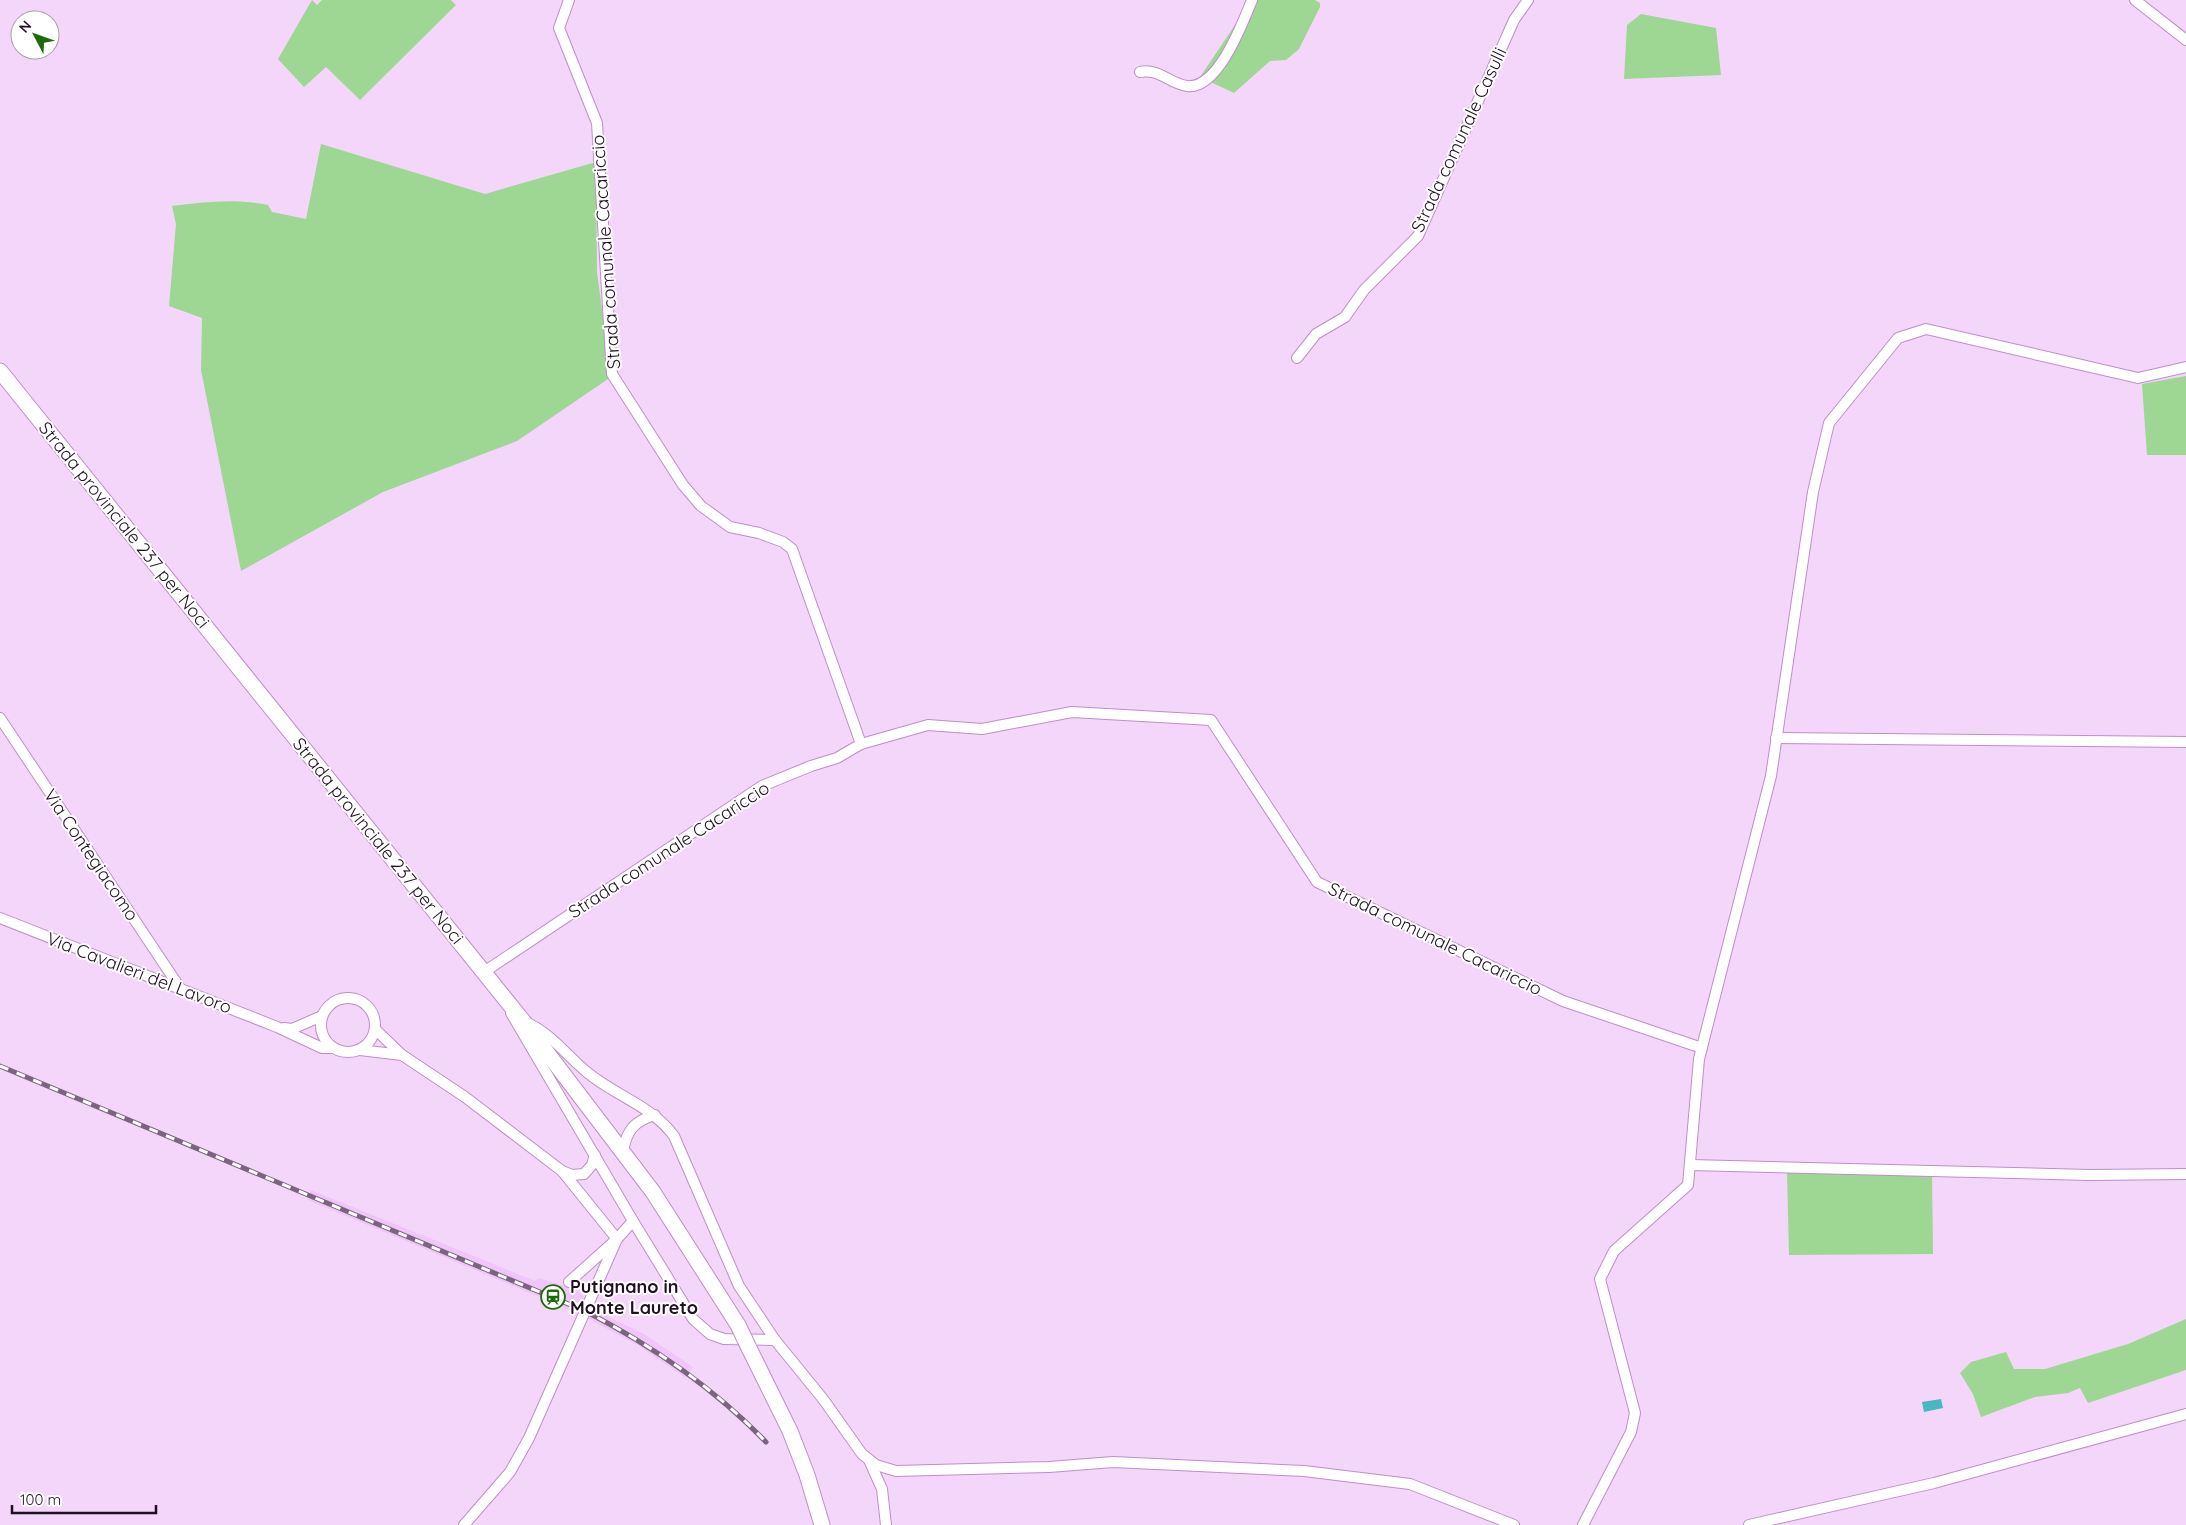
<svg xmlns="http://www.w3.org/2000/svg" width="2186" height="1525" font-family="Quicksand,sans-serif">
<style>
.built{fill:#f0c5f9}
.green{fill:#9ed694}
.water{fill:#48b7be}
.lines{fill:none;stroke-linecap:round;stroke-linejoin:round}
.street-casing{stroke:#bd8fc7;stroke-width:12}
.secondary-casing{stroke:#bd8fc7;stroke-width:17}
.street{stroke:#fff;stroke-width:10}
.secondary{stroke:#fff;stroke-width:15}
.rail-casing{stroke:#7b6480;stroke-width:5}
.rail{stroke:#fff;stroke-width:3;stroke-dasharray:9;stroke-linecap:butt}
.secondary-bridge-casing{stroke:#bd8fc7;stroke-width:17;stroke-linecap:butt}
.secondary-bridge{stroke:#fff;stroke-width:15}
.labels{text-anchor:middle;stroke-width:4;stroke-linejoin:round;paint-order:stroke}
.street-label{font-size:18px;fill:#210f25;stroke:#fff}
.poi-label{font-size:18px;font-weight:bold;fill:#210f25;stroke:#fff;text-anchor:start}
</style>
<rect width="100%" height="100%" fill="#f4d6fa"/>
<!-- built -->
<polygon class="built" points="311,1190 535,1281 539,1278 577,1290 584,1296 582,1304 644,1334 693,1367 686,1378 639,1346 580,1314 308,1200"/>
<!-- green -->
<g class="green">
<polygon points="312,0 317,5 322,0 451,0 456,5 360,100 326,67 304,87 278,59"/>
<polygon points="1247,0 1315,0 1320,3 1320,7 1299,49 1286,60 1270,61 1234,93 1200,77 1241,16"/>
<polygon points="1641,14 1716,28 1721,75 1624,79 1627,25"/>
<path d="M 321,144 L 485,194 L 596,162 L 597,272 L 611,377 L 517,441 L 383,492 L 241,571 L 201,370 L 202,318 L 169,306 L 176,224 L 172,206 C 204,202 235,198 268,205 L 272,212 L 306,219 Z"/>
<polygon points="2186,376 2186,455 2147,455 2142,384"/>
<polygon points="1787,1173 1932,1176 1933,1254 1789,1255"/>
<polygon points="2186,1319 2186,1370 2088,1403 2080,1388 2068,1393 2035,1397 1981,1417 1973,1394 1960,1373 1971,1362 2006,1352 2014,1369 2045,1369 2128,1344"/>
</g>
<!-- water -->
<polygon class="water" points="1941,1399 1943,1408 1924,1412 1922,1402"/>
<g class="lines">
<!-- street casing -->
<g class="street-casing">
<g id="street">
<polyline points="569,0 559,28 597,123 612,374 683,485 701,506 730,527 759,533 783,542 792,549 861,744"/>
<polyline points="2135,0 2186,40"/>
<path d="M 1140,72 C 1159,68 1170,84 1187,86 C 1218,90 1243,22 1252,0"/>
<polyline points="1297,358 1316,334 1345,317 1364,290 1418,236 1514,20 1528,0"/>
<polyline points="0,718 182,991"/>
<polyline points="1776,738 2186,742"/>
<polyline points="0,918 277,1027 322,1048 333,1048"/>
<polyline points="484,972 762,786 811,766 837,758 861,744 928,725 982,729 1072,712 1211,720 1317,882 1563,1001 1702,1048"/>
<circle cx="348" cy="1025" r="27"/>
<polyline points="511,1013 633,1221 693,1319 710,1334 724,1339 775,1340"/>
<path d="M 525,1022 C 550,1032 567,1056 588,1073 C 616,1096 652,1106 674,1136 L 739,1286 L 775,1340 L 823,1399 L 862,1454 L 876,1465 L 896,1471 L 1049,1467 L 1113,1462 L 1304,1471 L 1410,1484 L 1514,1525"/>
<polyline points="284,1028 292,1029 322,1016"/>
<polyline points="375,1029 402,1055 465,1097 562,1171 617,1239 569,1282"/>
<polyline points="360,1050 402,1055"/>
<path d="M 623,1151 C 627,1130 634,1121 655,1115"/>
<polyline points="1690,1165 2089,1175 2186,1174"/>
<polyline points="562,1171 572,1175 584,1174 592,1165 595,1155"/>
<polyline points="869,1460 882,1489 886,1525"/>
<polyline points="464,1525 510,1472 529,1438 617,1239 633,1221"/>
<polyline points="1583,1525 1631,1432 1635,1413 1600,1279 1614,1251 1688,1185 1699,1059 1771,776 1813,492 1829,423 1898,338 1926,329 2138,378 2186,367"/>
<polyline points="1749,1525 1934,1483 2186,1414"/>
</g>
</g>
<!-- secondary casing -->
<g class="secondary-casing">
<g id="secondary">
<polyline points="0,371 523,1021 653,1192 738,1325"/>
<polyline points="749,1348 790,1431 807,1475 822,1525"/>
</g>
</g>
<!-- street -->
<use href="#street" class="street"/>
<!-- secondary -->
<use href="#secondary" class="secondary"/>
<!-- rail casing -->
<g class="rail-casing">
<path id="rail" d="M 0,1066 L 585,1311 C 653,1346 713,1387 766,1442"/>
</g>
<!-- rail -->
<use href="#rail" class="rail"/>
<!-- secondary-bridge casing -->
<g class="secondary-bridge-casing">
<polyline id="secondary-bridge" points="738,1325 749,1348"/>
</g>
<!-- secondary-bridge -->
<use href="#secondary-bridge" class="secondary-bridge"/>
</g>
<!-- icons -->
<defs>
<g id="station-ring" transform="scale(1.25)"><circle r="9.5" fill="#fff" stroke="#1d6a09" stroke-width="1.5"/><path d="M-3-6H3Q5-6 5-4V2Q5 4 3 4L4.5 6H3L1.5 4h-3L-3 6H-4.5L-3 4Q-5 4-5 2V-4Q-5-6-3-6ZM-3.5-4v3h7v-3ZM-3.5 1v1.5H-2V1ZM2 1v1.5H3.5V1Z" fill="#1d6a09"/></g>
</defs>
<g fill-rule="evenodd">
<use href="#station-ring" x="553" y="1297"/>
</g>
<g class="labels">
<!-- street labels -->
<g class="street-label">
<text transform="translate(1459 140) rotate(-65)" y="6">Strada comunale Casulli</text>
<text transform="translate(606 252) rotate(-94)" y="6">Strada comunale Cacariccio</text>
<text transform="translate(124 525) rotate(51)" y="6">Strada provinciale 237 per Noci</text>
<text transform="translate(378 841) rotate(51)" y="6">Strada provinciale 237 per Noci</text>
<text transform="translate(669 850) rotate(-33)" y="6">Strada comunale Cacariccio</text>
<text transform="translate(91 855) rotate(56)" y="6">Via Contegiacomo</text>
<text transform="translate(1435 939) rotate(26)" y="6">Strada comunale Cacariccio</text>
<text transform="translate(139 973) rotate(21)" y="6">Via Cavalieri del Lavoro</text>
</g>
<!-- poi labels -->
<g class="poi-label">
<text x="570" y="1293">Putignano in<tspan x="570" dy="21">Monte Laureto</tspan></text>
</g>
</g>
<!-- north arrow -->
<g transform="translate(35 35) rotate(311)"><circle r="24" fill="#ffffff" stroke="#a69fa8"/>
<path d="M0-4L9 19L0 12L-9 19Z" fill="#1d6a09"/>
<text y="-8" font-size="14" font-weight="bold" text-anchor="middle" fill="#210f25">N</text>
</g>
<!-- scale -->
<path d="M12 1505v8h144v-8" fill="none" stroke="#210f25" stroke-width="2.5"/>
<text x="20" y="1505" font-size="15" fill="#210f25" stroke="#ffffff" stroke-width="4" paint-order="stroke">100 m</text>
</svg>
